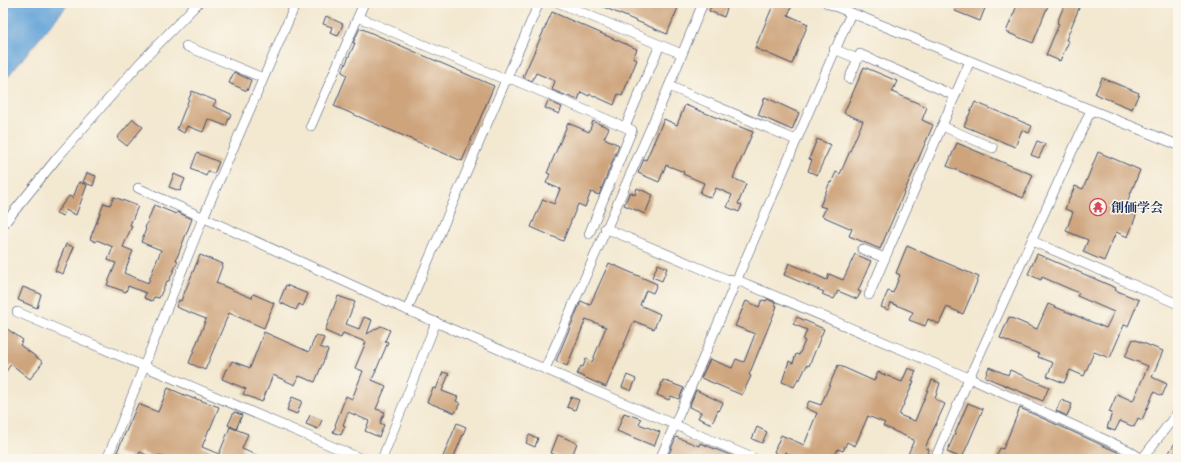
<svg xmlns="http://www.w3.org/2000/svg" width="1181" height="462" font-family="'Gentium Book Plus','Noto Serif JP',serif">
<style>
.water{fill:#67a6d9;stroke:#416a9c}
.building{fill:#cea47d}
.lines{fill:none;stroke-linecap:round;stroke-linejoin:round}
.minor-casing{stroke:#3b4b6f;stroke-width:10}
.minor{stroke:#fff;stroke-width:9}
.labels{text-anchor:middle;stroke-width:3;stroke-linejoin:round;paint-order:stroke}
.poi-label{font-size:13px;font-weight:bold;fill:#1b2f5e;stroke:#fbf7ec;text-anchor:start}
</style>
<rect width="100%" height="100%" fill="#fbf7ec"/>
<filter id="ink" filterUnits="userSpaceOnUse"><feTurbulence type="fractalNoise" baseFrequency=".025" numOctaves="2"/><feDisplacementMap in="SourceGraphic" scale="8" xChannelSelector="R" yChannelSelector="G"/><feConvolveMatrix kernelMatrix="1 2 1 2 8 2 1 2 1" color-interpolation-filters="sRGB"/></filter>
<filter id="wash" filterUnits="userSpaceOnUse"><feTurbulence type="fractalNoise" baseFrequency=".012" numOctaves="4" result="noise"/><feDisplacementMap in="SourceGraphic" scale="16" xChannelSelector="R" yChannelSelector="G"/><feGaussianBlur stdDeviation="0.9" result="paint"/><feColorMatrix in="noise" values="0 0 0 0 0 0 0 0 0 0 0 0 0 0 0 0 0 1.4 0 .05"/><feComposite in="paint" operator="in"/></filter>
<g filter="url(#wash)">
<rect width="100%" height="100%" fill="#f3e8d0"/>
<!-- water -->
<polygon class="water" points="3,3 69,3 3,82"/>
<g id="blocks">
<!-- building -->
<g class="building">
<polygon points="594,3 680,3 667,34"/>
<polygon points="713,3 729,3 724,17 709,11"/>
<polygon points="774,3 785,3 792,6 788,15 808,24 792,64 755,48"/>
<polygon points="958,3 987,3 980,21 955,11"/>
<polygon points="1018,3 1049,3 1033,43 1006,32"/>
<polygon points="1065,3 1081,3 1066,40 1069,41 1060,61 1046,55 1059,24 1057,23"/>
<polygon points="552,12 637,49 633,58 637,60 622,96 618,94 614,105 590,94 589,96 581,92 578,100 552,90 555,81 536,73 532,81 523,77"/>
<polygon points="326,16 343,24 338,36 330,33 332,27 323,24"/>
<polygon points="360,28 494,86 462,161 334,106 347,75 342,72 355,43 353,43"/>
<polygon points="864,67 897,81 892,92 927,107 922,120 933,125 880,249 849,236 852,229 822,216 826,208 820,206 830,182 831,183 836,172 840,174 863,121 844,113"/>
<polygon points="234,72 251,80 247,91 229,83"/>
<polygon points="1102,78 1139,93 1132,109 1095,94"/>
<polygon points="192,91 216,101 213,106 231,114 226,126 208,119 203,132 187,126 184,133 177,129"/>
<polygon points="765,97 799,113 792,130 758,115"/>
<polygon points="548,101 562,107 559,114 545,108"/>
<polygon points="975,102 1032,126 1029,133 1022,130 1015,147 964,126"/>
<polygon points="685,105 753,132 733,178 746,184 738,204 742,205 739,212 727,207 732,195 716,188 711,198 700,193 704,183 683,174 684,172 666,165 659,182 638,173 644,159 646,160 664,119 677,125"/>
<polygon points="133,119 143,127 127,146 117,138"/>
<polygon points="593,121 609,128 604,138 619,145 599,195 591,192 585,207 578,204 563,241 531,227 543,199 554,204 560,189 546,183 550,174 547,173 568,123 589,132"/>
<polygon points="817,139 831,145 817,175 808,171 812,160 809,159"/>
<polygon points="1037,141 1045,144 1039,158 1031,155"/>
<polygon points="957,143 1033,175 1023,198 947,166"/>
<polygon points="1098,152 1140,170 1126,205 1138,210 1128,237 1116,232 1104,261 1083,252 1088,240 1066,231 1073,212 1065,209 1075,186 1083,189"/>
<polygon points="197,153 219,162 214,174 208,171 206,176 191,169"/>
<polygon points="87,173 96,176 93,186 83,182"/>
<polygon points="174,174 185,179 180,191 169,187"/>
<polygon points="79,182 87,185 76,215 65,210 63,216 56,213 69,196 73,198"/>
<polygon points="637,188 653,195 645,214 624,205 630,192 635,195"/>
<polygon points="114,197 138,206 130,225 132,226 123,247 133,251 124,273 148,283 161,250 141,242 146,229 145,228 154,205 176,214 177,212 192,219 176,260 178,261 169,281 167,281 159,298 154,297 152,301 144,298 146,293 128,286 126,292 107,285 116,263 108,260 113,247 97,240 96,242 90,239 104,203 110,205"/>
<polygon points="66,244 74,247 63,274 55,271"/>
<polygon points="907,246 979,277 963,314 947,307 939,324 928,319 925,326 909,320 913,312 891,303 888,310 881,307 888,291 893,293 900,275 896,273"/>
<polygon points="855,254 871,261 858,291 861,292 857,299 838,291 834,299 822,294 824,292 784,275 789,263 827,280 829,274 843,280"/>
<polygon points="1037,254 1116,288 1115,290 1139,300 1128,326 1124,325 1110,358 1094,352 1084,376 1070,370 1064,383 1047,376 1053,363 1038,357 1039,354 1000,338 1009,317 1037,329 1048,304 1106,328 1114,312 1077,296 1079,293 1042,277 1041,280 1028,274"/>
<polygon points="200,255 223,264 216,283 252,298 253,294 274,303 264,328 229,313 205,370 189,363 206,319 176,307 179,300 181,301"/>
<polygon points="609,263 657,284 653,293 646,290 640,305 660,314 654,329 634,321 606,387 577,374 581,366 583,367 586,359 592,362 606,327 586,319 567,366 556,361 581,301 590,305"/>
<polygon points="658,264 667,268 662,281 652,277"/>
<polygon points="286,285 308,294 303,306 299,304 296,310 279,302"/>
<polygon points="23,287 41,294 37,308 18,300"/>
<polygon points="338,296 355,302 346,324 359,329 364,317 372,320 367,334 381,326 390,330 385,341 388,342 372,380 386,386 376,409 385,412 380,423 384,425 379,437 365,431 369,421 348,412 343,425 345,426 341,435 333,432 336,426 335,425 346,396 352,399 363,371 355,368 366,342 343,333 341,338 325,331"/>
<polygon points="767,299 776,303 775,305 777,306 749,375 751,376 742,395 701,378 710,359 732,368 736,359 744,362 755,334 735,326 746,301 759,307 762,300 766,301"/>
<polygon points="797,317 824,329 809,366 807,365 800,379 798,379 794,387 782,382 789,361 793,363 796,354 799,355 805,341 803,340 807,330 793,324"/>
<polygon points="3,326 23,340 20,345 43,362 30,379 11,364 3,376"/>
<polygon points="264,332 309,352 316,335 324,338 320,347 328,350 315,382 299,376 295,385 273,375 262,402 243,394 246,389 222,379 226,369 228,369 232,361 250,368"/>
<polygon points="1133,339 1163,351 1152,377 1167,384 1162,396 1154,392 1142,420 1138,418 1134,427 1120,421 1115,431 1107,428 1112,413 1109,412 1117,394 1133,401 1148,366 1125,357"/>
<polygon points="838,365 874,381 878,372 902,382 908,368 916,371 912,381 914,381 899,415 915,421 932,380 940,383 935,399 945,404 925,448 929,449 925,459 906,459 914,440 883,426 885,423 868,416 855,446 847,442 843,451 838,449 833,459 801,459 785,452 784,457 774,452 781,435 804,445 817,413 806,408 809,401 821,405"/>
<polygon points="989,367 1008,375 1010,370 1049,387 1043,401 985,377"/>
<polygon points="443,372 449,374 442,391 458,397 456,401 460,403 455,413 427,402 433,388 436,389"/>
<polygon points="627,375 636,379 631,391 622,387"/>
<polygon points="663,380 684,388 679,399 671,396 669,400 657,395"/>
<polygon points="168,388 194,399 194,398 219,407 210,429 209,429 202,447 219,454 230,427 248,434 242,449 266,459 169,459 159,455 157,459 140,452 137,459 134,459 117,452 138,404 158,412"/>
<polygon points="696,390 723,403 719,411 718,410 712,424 698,418 701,412 689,407"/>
<polygon points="292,397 302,401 297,414 287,410"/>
<polygon points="571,397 579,400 575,410 567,407"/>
<polygon points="1061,400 1072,404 1067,416 1056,411"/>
<polygon points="968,403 983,409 962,458 947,452"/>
<polygon points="1020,408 1124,455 1122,459 995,459 1000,448 1003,449"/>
<polygon points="234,412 242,415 236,429 228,425"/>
<polygon points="624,413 641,419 639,424 660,432 654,446 617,431"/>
<polygon points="310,415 322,420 318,429 306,424"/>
<polygon points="457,423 466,427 453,459 442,459"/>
<polygon points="757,427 767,432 762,443 752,439"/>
<polygon points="529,435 538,438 535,447 526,443"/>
<polygon points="558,435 577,443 571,459 565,459 551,453"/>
<polygon points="676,437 699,446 700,443 740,459 667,459"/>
<polygon points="1178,438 1178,459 1165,459"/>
</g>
</g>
</g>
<g filter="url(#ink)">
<use href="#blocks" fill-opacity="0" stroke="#3b4b6f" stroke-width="1"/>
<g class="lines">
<!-- minor casing -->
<g class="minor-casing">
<g id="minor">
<polyline points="559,3 682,54"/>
<polyline points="827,3 1178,145"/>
<polyline points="358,17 506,80 514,80 632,130 589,234"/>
<polyline points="186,46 263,78"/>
<polyline points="834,49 858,59"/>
<polyline points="849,79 860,54 955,96"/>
<polyline points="669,86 796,140"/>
<polyline points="311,126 364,3"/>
<polyline points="942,126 993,148"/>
<polyline points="625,127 660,45"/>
<polyline points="138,188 407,310 755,459"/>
<polyline points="3,225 57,158 139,64 198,3"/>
<polyline points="605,228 726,279 737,280 969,378 1128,450 1142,459"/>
<polyline points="1032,241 1178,304"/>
<polyline points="862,249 885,258"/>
<polyline points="869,295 970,61"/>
<polyline points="407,310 539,3"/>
<polyline points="17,312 362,459"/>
<polyline points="545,369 669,86 703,3"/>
<polyline points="107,459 203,218 296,3"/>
<polyline points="382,459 436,322"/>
<polyline points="660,459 851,13"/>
<polyline points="935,459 969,378 1091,110"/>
<polyline points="1142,459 1178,412"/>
</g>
</g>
<!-- minor -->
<use href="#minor" class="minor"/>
</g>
</g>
<!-- icons -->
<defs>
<g id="temple-ring" transform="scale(0.9)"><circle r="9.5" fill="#fbf7ec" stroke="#d1495b" stroke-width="1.5"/><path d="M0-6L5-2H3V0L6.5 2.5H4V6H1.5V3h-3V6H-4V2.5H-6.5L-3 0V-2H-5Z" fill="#d1495b"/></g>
</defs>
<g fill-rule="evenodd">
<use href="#temple-ring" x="1098" y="207"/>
</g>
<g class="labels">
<!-- poi labels -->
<g class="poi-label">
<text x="1111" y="212">創価学会</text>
</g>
</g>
<!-- margin -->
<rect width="1181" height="462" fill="none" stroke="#fbf7ec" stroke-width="16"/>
</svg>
